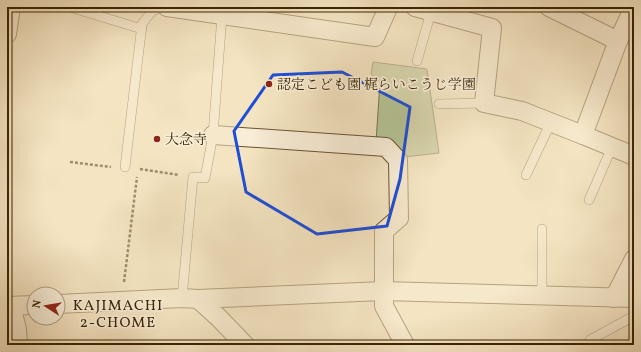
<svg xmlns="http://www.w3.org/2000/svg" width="641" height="352" font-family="Vollkorn,'Noto Serif JP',serif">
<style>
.green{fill:#b6c597;stroke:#78744c}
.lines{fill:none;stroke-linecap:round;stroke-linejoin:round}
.lane-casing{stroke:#685432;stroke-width:10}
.street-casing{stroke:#685432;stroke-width:20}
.path{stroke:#3a2402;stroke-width:2.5;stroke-dasharray:3 2;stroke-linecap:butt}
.lane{stroke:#f8edd7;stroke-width:9}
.street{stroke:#f8edd7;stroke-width:18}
.marked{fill:none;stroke:#1d4ed8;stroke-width:3;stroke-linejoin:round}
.poi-dot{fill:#8f2418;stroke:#f8edd7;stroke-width:1.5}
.labels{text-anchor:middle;stroke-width:3.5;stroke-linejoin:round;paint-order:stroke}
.poi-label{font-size:14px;fill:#3a2402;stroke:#f8edd7;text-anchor:start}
.neighbourhood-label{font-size:15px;letter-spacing:1px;fill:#3a2402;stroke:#f8edd7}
</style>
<rect width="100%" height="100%" fill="#f4e4c1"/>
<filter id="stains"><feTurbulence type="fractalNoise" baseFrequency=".005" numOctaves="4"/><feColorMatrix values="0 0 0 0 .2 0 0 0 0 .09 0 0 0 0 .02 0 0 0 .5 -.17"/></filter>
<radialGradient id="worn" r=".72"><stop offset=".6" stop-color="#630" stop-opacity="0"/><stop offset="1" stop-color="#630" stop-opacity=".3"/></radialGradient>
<!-- green -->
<polygon class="green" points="373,62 427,69 439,153 404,157 376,142 380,82 371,74"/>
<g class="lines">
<!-- lane casing -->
<g class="lane-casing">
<g id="lane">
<polyline points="73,8 142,29"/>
<polyline points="417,61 431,12"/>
<polyline points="439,104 484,103"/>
<polyline points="125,167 142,24 152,11 162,7"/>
<polyline points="526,175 551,122"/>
<polyline points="589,200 612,147"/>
<polyline points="542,229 542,296"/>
<polyline points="182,298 193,177 205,178 213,135 222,15"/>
<polyline points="590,340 634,316"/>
</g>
</g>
<!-- street casing -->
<g class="street-casing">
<g id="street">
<polyline points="167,7 375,37 387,10 386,7"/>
<polyline points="415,7 492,28 484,103 522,111 583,135"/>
<polyline points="549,7 618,41 634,7"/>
<polyline points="7,34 11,7"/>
<polyline points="618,41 583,135 634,156"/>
<polyline points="213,135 386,147 398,160 399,218 384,231 384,306 405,345"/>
<polyline points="614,298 634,259"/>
<polyline points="58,304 182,298 198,299"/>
<polyline points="7,306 34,305"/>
<polyline points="11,306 17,329 18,345"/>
<polyline points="245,345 218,317 198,299 383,291 634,298"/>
</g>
</g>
<!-- path -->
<g class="path">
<polyline points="70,162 111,167"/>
<polyline points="140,169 179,175"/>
<polyline points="124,282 137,177"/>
<polyline points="570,345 577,342"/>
</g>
<!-- lane -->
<use href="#lane" class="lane"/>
<!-- street -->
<use href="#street" class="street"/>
</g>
<!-- marked area -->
<path d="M0 0H641V352H0ZM 342,72 L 410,107 L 400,179 L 387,226 L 317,234 L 246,192 L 234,131 L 273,75 Z" fill="#f4e4c1" fill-opacity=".55" fill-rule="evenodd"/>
<path class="marked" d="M 342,72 L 410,107 L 400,179 L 387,226 L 317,234 L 246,192 L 234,131 L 273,75 Z"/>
<!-- markers -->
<g class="poi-dot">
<circle cx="269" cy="84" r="4"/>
<circle cx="157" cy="139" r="4"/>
</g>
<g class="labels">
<!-- poi labels -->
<g class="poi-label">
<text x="277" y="89">認定こども園 梶らいこうじ学園</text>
<text x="165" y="144">大念寺</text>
</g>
<!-- neighbourhood labels -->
<g class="neighbourhood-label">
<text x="118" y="310">KAJIMACHI<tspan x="118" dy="17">2-CHOME</tspan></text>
</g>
</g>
<!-- margin -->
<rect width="641" height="352" fill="none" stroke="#f4e4c1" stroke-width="24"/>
<rect x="8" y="8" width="625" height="336" fill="none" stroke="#3a2402" stroke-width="2"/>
<rect x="12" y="12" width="617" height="328" fill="none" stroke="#3a2402"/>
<!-- north arrow -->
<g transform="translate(46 306) rotate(282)"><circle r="19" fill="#f8edd7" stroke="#ac9d82"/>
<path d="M0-3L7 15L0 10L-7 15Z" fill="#8f2418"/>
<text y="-6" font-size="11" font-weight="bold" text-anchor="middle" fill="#3a2402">N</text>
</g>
<rect width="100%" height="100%" filter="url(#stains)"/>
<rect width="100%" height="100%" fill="url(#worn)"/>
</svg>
